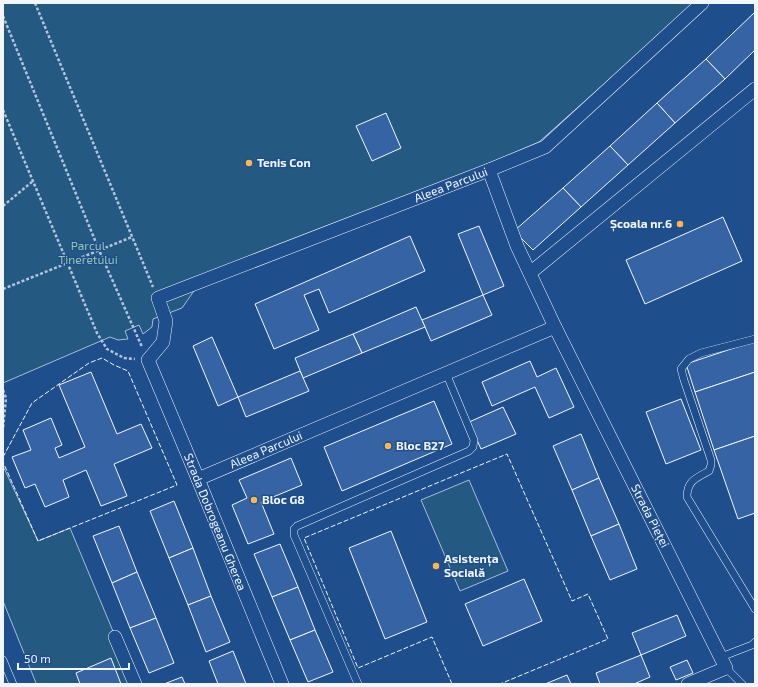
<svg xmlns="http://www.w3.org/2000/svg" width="758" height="687" font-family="'Exo 2',sans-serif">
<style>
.green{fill:#245a82;stroke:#a8bbd7}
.building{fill:#3563a3;stroke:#f2f6ff}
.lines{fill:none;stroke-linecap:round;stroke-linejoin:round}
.lane-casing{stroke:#f2f6ff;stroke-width:8}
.street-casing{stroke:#f2f6ff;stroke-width:14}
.path{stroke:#b3c4dc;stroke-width:2.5;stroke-dasharray:3 2;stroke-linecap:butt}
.lane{stroke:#1f4e8c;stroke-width:7}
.street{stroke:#1f4e8c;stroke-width:13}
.fence{stroke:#f2f6ff;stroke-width:1;stroke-dasharray:5 2;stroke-linecap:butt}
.poi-dot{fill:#ffb74d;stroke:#1f4e8c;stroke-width:1.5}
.labels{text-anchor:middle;stroke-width:3;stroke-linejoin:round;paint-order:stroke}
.poi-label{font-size:12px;font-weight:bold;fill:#f2f6ff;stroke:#1f4e8c;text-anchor:start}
.street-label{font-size:12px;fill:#f2f6ff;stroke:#1f4e8c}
.park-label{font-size:12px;fill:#97c8a6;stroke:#1f4e8c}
</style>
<rect width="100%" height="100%" fill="#1f4e8c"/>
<!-- green -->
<g class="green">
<polygon points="3,3 695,3 539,142 196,288 182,308 153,319 152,327 143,334 139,325 125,331 128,339 118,340 110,337 3,383"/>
<polygon points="3,466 38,541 70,528 135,684 36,684 36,683 3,601"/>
<polygon points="469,480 508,571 460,591 421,500"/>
</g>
<!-- building -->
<g class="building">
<polygon points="755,12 755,50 725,79 706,59"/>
<polygon points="706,59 725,79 675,123 657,103"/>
<polygon points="657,103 675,123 628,165 610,146"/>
<polygon points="386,113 401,148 372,161 356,126"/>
<polygon points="610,146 628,165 581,207 563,188"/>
<polygon points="563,188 581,207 533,250 514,231"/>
<polygon points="723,217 742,261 645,304 626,260"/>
<polygon points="479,226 504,286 483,295 458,234"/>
<polygon points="410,236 425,271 329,313 319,289 304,295 319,330 274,349 255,304"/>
<polygon points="483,295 492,315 431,341 422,320"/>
<polygon points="416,307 425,327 362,353 353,334"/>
<polygon points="353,334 362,353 303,378 295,358"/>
<polygon points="212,337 238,397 218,406 193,346"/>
<polygon points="755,341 755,372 695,392 686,364"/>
<polygon points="530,361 537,377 556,368 574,407 549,418 535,387 492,406 482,382"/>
<polygon points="300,371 309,391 246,417 238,397"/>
<polygon points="91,372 117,434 141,424 152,448 114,464 127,496 101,506 86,470 63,480 69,497 45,507 35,484 25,488 12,457 31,450 23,430 51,418 62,445 55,448 59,458 85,447 59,385"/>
<polygon points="755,372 755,436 714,450 695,392"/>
<polygon points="681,399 701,450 666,464 646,412"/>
<polygon points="434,401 452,444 342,491 324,447"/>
<polygon points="503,407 516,434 481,449 469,422"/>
<polygon points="581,434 599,478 572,490 553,446"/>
<polygon points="755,436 755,513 738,519 714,450"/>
<polygon points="291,458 302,485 261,502 274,534 248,544 232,505 247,498 239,480"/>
<polygon points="599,478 619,524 591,536 572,490"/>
<polygon points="174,501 193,548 169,558 150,511"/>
<polygon points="619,524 637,569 610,580 591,536"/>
<polygon points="119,526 137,572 112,583 93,536"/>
<polygon points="391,531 427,622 385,639 349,548"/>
<polygon points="280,544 298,587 272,597 254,554"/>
<polygon points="193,548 211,596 188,605 169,558"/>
<polygon points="137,572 156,618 130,628 112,583"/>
<polygon points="524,579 542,621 483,646 465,604"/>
<polygon points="298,587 315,630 290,640 272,597"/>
<polygon points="211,596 230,642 206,652 188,605"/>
<polygon points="677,615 686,636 641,655 632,633"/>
<polygon points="156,618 174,663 149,673 130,628"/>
<polygon points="315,630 333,672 308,682 290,640"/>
<polygon points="233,651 246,684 218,684 209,661"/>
<polygon points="641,655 650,677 634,684 600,684 596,673"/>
<polygon points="111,658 121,684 80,684 76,673"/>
<polygon points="687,660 693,673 676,680 670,667"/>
<polygon points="567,675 571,684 545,684"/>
<polygon points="182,677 185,684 164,684"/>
</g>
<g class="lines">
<!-- lane casing -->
<g class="lane-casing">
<g id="lane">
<path d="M 755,339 L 701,353 L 689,359 L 681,369 L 684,380 L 711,460 L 711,465 L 709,471 C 696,478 687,481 687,497 L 755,609"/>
<polyline points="721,657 752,645 755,642"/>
<polyline points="3,660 13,684"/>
<polyline points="726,668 742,684"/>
<polyline points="358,684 294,535 294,529 297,526 469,451 473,447 474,440 446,373"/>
</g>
</g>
<!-- street casing -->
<g class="street-casing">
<g id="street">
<polyline points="489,170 517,246 555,327 726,668 688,684"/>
<polyline points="530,273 755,89"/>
<polyline points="198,479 555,327"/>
<polyline points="115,637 135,684"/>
<polyline points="282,684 198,479 148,360 163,342 166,321 158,298 489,170 545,147 702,3"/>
</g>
</g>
<!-- path -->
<g class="path">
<polyline points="35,3 153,287"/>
<polyline points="3,16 99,250 142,347"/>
<polyline points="3,110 97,333 107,349 124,358 135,359"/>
<polyline points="3,206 33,181"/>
<polyline points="3,289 132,237"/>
<polyline points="3,390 6,398 3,428"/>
</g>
<!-- lane -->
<use href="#lane" class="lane"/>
<!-- street -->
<use href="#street" class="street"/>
<!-- fence -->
<g class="fence">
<polyline points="3,457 32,403 89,363 102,358 114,365 128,371 177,485 38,541 3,462"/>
<polyline points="452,684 432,637 358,668 304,538 507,454 572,601 588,594 608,639 500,684"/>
</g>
</g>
<!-- markers -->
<g class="poi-dot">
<circle cx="249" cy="163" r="4"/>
<circle cx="680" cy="224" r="4"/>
<circle cx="388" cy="446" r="4"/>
<circle cx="254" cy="500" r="4"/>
<circle cx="436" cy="566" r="4"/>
</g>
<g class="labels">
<!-- poi labels -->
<g class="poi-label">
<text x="257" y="167">Tenis Con</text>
<text x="672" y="228" text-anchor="end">Școala nr.6</text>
<text x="396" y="450">Bloc B27</text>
<text x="262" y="504">Bloc G8</text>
<text x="444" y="563">Asistența<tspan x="444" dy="14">Socială</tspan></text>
</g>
<!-- street labels -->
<g class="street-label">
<text transform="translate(451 185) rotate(-21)" y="4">Aleea Parcului</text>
<text transform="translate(266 450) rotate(-23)" y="4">Aleea Parcului</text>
<text transform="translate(650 516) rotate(63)" y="4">Strada Pieței</text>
<text transform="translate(215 522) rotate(68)" y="4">Strada Dobrogeanu Gherea</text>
</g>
<!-- park labels -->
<g class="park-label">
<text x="88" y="250">Parcul<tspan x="88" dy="14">Tineretului</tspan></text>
</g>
</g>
<!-- border -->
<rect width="758" height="687" fill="none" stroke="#f2f6ff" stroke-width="8"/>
<!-- scale -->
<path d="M18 663v6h111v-6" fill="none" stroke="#f2f6ff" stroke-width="2"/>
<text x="24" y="663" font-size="12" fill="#f2f6ff" stroke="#1f4e8c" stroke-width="3" paint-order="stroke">50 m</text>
</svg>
